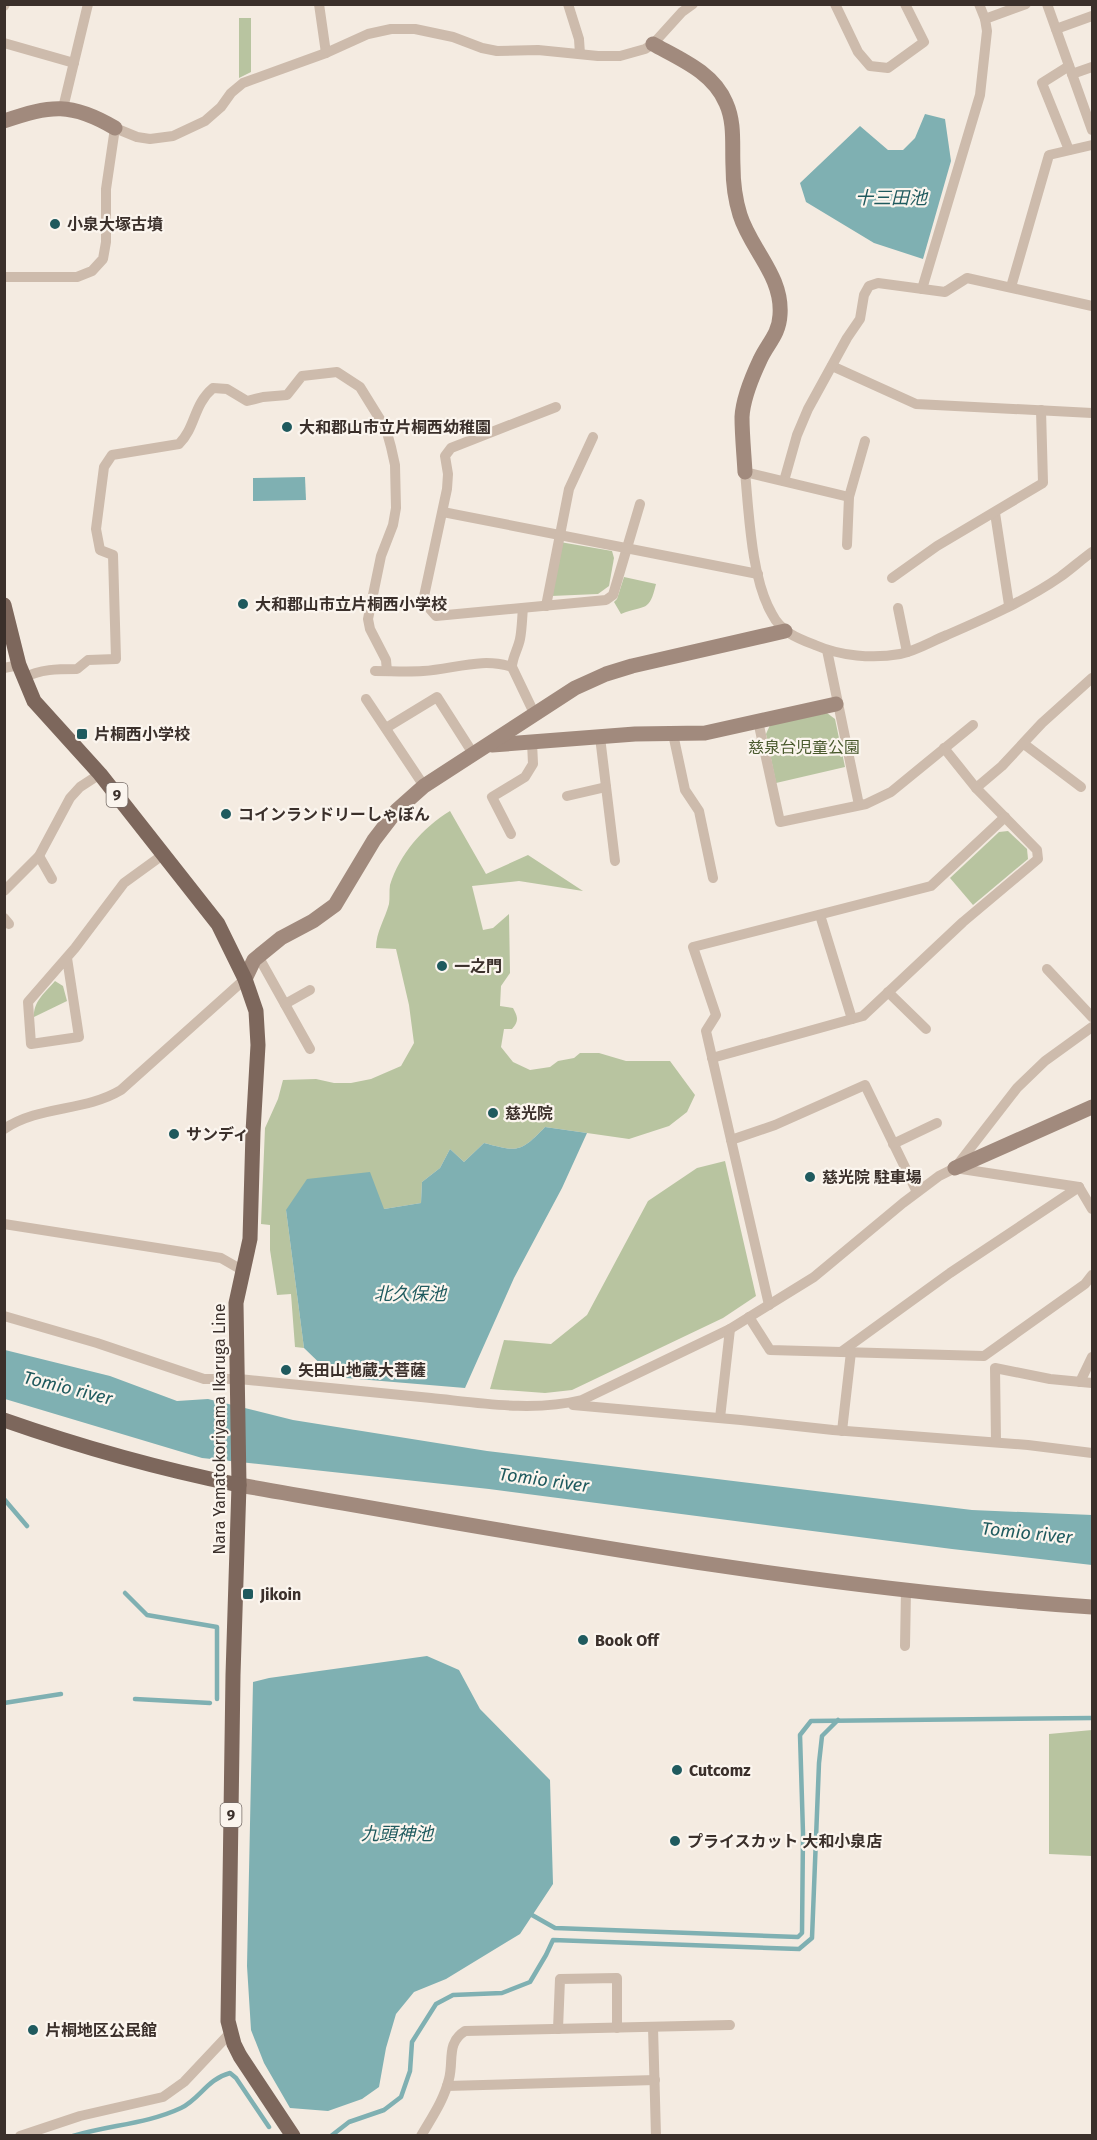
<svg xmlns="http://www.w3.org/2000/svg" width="1097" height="2140" font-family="'Fira Sans','Noto Sans JP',sans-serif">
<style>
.green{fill:#b8c4a0}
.water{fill:#7fb0b2}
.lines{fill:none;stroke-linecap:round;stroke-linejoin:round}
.stream{stroke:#7fb0b2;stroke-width:4.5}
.street{stroke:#cdbbac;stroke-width:10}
.secondary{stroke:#a18a7d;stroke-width:15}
.primary{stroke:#7d675c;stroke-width:15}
.poi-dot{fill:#1f5a5e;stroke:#fbf5ee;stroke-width:2}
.labels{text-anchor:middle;stroke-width:4.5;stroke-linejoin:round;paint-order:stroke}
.shield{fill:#fbf5ee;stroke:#756b66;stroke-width:1.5}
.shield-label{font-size:15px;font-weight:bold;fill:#3b302b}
.poi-label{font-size:16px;font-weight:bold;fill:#3b302b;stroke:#fbf5ee;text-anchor:start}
.park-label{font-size:16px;fill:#4a5a2e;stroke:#fbf5ee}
.street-label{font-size:16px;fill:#3b302b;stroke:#fbf5ee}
.water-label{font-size:18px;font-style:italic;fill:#1f5a5e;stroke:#fbf5ee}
</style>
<rect width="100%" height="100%" fill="#f4ebe1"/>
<!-- green -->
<g class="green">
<polygon points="239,18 251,18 251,72 239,78"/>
<polygon points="560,542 612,551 614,558 609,586 598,594 551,596"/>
<path d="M 624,577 L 656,584 C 649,613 646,604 621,614 L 614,602 L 617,599 Z"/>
<polygon points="827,713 835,719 845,767 776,783 766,734 770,725"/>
<path d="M 450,811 L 486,874 L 528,855 L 583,891 L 519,881 L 472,886 L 483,930 L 493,928 L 509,914 L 510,973 L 501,986 L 500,1006 L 513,1008 C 518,1017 519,1021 512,1029 L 504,1029 L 501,1047 L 513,1062 L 530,1070 L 550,1067 L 558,1061 L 574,1058 L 580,1053 L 599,1053 L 626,1061 L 670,1061 L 695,1095 L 687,1112 L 669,1126 L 629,1139 L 545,1127 C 520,1153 518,1152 484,1143 L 464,1162 L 450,1149 L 440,1168 L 422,1182 L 421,1203 L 384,1209 L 286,1210 L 304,1348 L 295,1347 L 291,1294 L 277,1295 L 270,1250 L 270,1225 L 261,1224 L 265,1128 L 278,1099 L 283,1080 L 316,1079 L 334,1083 L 351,1083 L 371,1079 L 401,1066 L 414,1043 L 409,1005 L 396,949 L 376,948 C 376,932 385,919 389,904 C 390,898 389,891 390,885 C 400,854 422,828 450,811 Z"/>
<polygon points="1008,831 1027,849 1028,859 973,905 950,878 999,832"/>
<path d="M 55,981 L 63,986 L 67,1001 L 34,1017 C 33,1001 46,992 55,981 Z"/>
<polygon points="725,1161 756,1296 723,1318 572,1390 545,1393 490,1389 504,1340 551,1344 587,1315 648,1201 697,1168"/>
<polygon points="1092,1730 1092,1856 1049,1854 1049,1734"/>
</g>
<!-- water -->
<g class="water">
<polygon points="925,114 945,119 951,161 923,259 874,243 806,202 800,183 860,126 888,150 903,150 915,138"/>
<polygon points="305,477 306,500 253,501 253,478"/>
<path d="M 545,1127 L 587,1133 L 562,1188 L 514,1278 L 465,1388 L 334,1377 L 304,1348 L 286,1210 L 307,1179 L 370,1172 L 384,1209 L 421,1203 L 422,1182 L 440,1168 L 450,1149 L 464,1162 L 484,1143 C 518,1152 520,1153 545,1127 Z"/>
<polygon points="5,1350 110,1376 177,1401 208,1399 293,1420 487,1451 972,1510 1092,1515 1092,1565 952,1549 489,1489 202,1458 5,1399"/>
<polygon points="427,1656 459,1670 480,1709 550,1780 553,1884 520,1934 446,1979 414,1992 396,2014 386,2048 379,2087 362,2099 328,2111 290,2108 264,2063 251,2030 247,1966 253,1682 269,1678"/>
</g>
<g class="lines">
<!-- stream -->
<g class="stream">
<polyline points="4,1499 27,1526"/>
<polyline points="125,1593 147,1615 217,1627 217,1699"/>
<polyline points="135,1699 210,1703"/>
<polyline points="4,1703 61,1694"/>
<polyline points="532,1915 555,1928 798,1937 802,1933 803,1833 800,1735 811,1721 1092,1718"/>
<path d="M 73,2136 C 109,2125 147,2124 181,2108 C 200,2099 207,2079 230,2073 L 236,2078 L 269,2127"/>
<polyline points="331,2136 349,2122 384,2110 401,2097 410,2071 412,2042 436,2004 453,1995 502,1993 530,1982 546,1955 553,1940 799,1949 812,1938 819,1763 822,1736 838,1720"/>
</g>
<!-- street -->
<g class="street">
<polyline points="319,4 326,53"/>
<polyline points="568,4 579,39 580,54"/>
<polyline points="835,4 858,52 870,66 888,68 924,42 905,4"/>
<polyline points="979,4 985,19"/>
<polyline points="1047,4 1092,130"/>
<polyline points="4,6 5,4"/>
<polyline points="1056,29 1092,16"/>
<polyline points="4,43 74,63"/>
<polyline points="1072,74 1092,67"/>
<polyline points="63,108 88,4"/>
<polyline points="1069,150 1042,83 1069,66"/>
<polyline points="6,277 77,277 92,271 103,259 106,242 106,189 115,128 137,137 150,139 173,136 205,121 221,107 231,93 243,83 326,53 368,34 391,29 415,29 453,37 482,48 497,51 538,50 598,56 620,56 645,49 653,44 682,12 693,4"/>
<polyline points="1011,287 1049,155 1092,145"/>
<polyline points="922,289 980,95 987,31 985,19 1026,4"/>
<polyline points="832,366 916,404 1092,413"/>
<polyline points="556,407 451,448 445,456 448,474 447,489 423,601 436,616 606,600 613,595 640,504"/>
<polyline points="784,481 797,435 808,409 847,338 860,319 864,295 869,286 878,283 945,292 967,278 1092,306"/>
<path d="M 849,497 L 745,472 C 749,513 751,578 772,614 C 781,632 797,638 815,645 C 840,656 873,659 900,654 C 916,651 932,641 947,635 C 984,619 1027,600 1060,577 C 1071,569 1081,560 1092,552"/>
<polyline points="443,512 758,574"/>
<polyline points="995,513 1009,605"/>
<polyline points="847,545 849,497 865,441"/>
<polyline points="892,578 937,546 1043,483 1041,410"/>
<polyline points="546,606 569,489 593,437"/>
<path d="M 523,608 C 522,618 522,629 520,639 C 518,649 512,658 512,667 L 535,715"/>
<polyline points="898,608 907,652"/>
<polyline points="827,650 859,805"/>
<polyline points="4,668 19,665"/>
<path d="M 375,671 C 391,671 407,672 423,671 C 454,669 482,657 512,667"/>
<path d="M 23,678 C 41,669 57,669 77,669 L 88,660 L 116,659 L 113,555 L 100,550 L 96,529 L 104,467 L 112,455 L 179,444 C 196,427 193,405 213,388 L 227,389 L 247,401 L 263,397 L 287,395 L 302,376 L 337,372 L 360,387 L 386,429 L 391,447 L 395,465 L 396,508 L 393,525 L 381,556 L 368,619 L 370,629 L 386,660 L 387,671"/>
<polyline points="366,699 424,786"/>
<polyline points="758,721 780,822 866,804 891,792 973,725"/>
<polyline points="386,728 437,697 474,755"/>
<polyline points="673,734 685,790 699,811 713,878"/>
<polyline points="600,737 615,861"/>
<polyline points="1024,744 1081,787"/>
<polyline points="976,788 1002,766 1042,723 1092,678"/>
<polyline points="567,796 606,787"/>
<polyline points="511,834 492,797 525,777 533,764 532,742"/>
<polyline points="39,856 52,879"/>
<polyline points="4,891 39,856 70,798 80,787 100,774"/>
<polyline points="820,915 852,1019"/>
<polyline points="4,918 9,924"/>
<polyline points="258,956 310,1049"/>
<polyline points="67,958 79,1037 31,1044 28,1002 75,948 124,883 164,854"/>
<polyline points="1047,969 1092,1017"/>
<polyline points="888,992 926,1029"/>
<polyline points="285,1004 310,990"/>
<polyline points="712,1058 863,1016 963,922 1038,859 1037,850 976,788 944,748"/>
<path d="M 4,1129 C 40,1105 84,1112 121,1090 L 245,979"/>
<polyline points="731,1140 775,1125 865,1085 917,1192"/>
<polyline points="893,1144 937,1123"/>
<polyline points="955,1168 1079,1187"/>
<polyline points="1079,1187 1092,1209"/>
<polyline points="4,1224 221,1258 242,1270"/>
<polyline points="769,1305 706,1031 716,1015 693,947 931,886 1005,817"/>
<path d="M 4,1316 L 97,1343 L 204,1379 L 239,1379 C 303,1385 367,1392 431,1398 C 480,1403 533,1412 582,1400 L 730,1329 L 814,1277 L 903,1203 L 939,1176 L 955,1168 L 1017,1088 L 1045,1061 L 1092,1027"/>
<polyline points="749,1317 770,1350 984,1356 1085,1284 1092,1275"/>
<polyline points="841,1352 950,1273 1079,1187"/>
<polyline points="1080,1382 1092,1357"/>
<polyline points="573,1405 741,1420 833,1430 1028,1445 1092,1453"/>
<polyline points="720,1418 730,1329"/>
<polyline points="842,1431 851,1352"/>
<polyline points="996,1442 995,1368 1050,1379 1092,1383"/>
<polyline points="905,1646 906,1590"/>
<polyline points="653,2027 656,2136"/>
<polyline points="558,2029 560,1979 617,1978 617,2028"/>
<polyline points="447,2086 655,2080"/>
<polyline points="20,2136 80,2116 163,2097 184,2082 231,2032"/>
<path d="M 421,2136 C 432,2117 444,2100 449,2079 C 454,2060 446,2043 465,2031 L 730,2025"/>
</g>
<!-- secondary -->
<g class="secondary">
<path d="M 653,44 C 680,59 713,72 726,103 C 735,123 732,144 733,166 C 733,183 735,199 740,215 C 751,250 783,276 780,315 C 779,335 767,344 760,360 C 752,377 743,398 742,417 C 742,435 744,454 745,472"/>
<path d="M 4,121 C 51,105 71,102 115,128"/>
<polyline points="492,745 635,734 705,733 836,704"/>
<polyline points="245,979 254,960 281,938 313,921 335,905 374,840 397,810 424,786 575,688 606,674 632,666 785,631"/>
<polyline points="955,1168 1092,1107"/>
<path d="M 239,1485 C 522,1534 805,1588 1092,1607"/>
</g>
<!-- primary -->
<g class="primary">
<polyline points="4,605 19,665 34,701 100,774 218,924 245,979 256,1011 258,1045 253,1132 250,1239 236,1303 239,1485 233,1675 228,2021 234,2044 240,2056 293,2136"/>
<path d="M 4,1420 C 81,1447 160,1469 239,1485"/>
</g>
</g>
<!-- markers -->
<g class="poi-dot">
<circle cx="55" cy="224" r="6"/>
<circle cx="287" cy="427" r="6"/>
<circle cx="243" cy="604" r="6"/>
<rect x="76" y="728" width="12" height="12" rx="3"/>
<circle cx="226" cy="814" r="6"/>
<circle cx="442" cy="966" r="6"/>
<circle cx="493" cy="1113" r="6"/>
<circle cx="174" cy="1134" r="6"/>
<circle cx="810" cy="1177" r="6"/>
<circle cx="286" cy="1370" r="6"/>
<rect x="242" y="1588" width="12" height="12" rx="3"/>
<circle cx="583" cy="1640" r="6"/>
<circle cx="677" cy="1770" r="6"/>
<circle cx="675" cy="1841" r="6"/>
<circle cx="33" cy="2030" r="6"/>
</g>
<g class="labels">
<!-- shield labels -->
<g class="shield">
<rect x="106.5" y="783" width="21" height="24" rx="4.5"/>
<rect x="220.5" y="1803" width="21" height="24" rx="4.5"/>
</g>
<g class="shield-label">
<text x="117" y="800">9</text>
<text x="231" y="1820">9</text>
</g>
<!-- poi labels -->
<g class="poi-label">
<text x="67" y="230">小泉大塚古墳</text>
<text x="299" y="433">大和郡山市立片桐西幼稚園</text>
<text x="255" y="610">大和郡山市立片桐西小学校</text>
<text x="94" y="740">片桐西小学校</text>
<text x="238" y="820">コインランドリーしゃぼん</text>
<text x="454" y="972">一之門</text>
<text x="505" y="1119">慈光院</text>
<text x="186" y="1140">サンディ</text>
<text x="822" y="1183">慈光院 駐車場</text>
<text x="298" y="1376">矢田山地蔵大菩薩</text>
<text x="260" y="1600">Jikoin</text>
<text x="595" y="1646">Book Off</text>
<text x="689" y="1776">Cutcomz</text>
<text x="687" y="1847">プライスカット 大和小泉店</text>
<text x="45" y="2036">片桐地区公民館</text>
</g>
<!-- park labels -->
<g class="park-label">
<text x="804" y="753">慈泉台児童公園</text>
</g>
<!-- street labels -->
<g class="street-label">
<text transform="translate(219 1429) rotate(-90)" y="6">Nara Yamatokoriyama Ikaruga Line</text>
</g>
<!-- water labels -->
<g class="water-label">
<text x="891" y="204">十三田池</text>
<text x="410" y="1300">北久保池</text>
<text transform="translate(68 1388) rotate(14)" y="6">Tomio river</text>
<text transform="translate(544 1480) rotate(8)" y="6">Tomio river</text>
<text transform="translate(1027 1533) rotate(6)" y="6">Tomio river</text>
<text x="397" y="1840">九頭神池</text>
</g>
</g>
<!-- border -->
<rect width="1097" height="2140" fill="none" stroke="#3b302b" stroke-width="12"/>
</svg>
